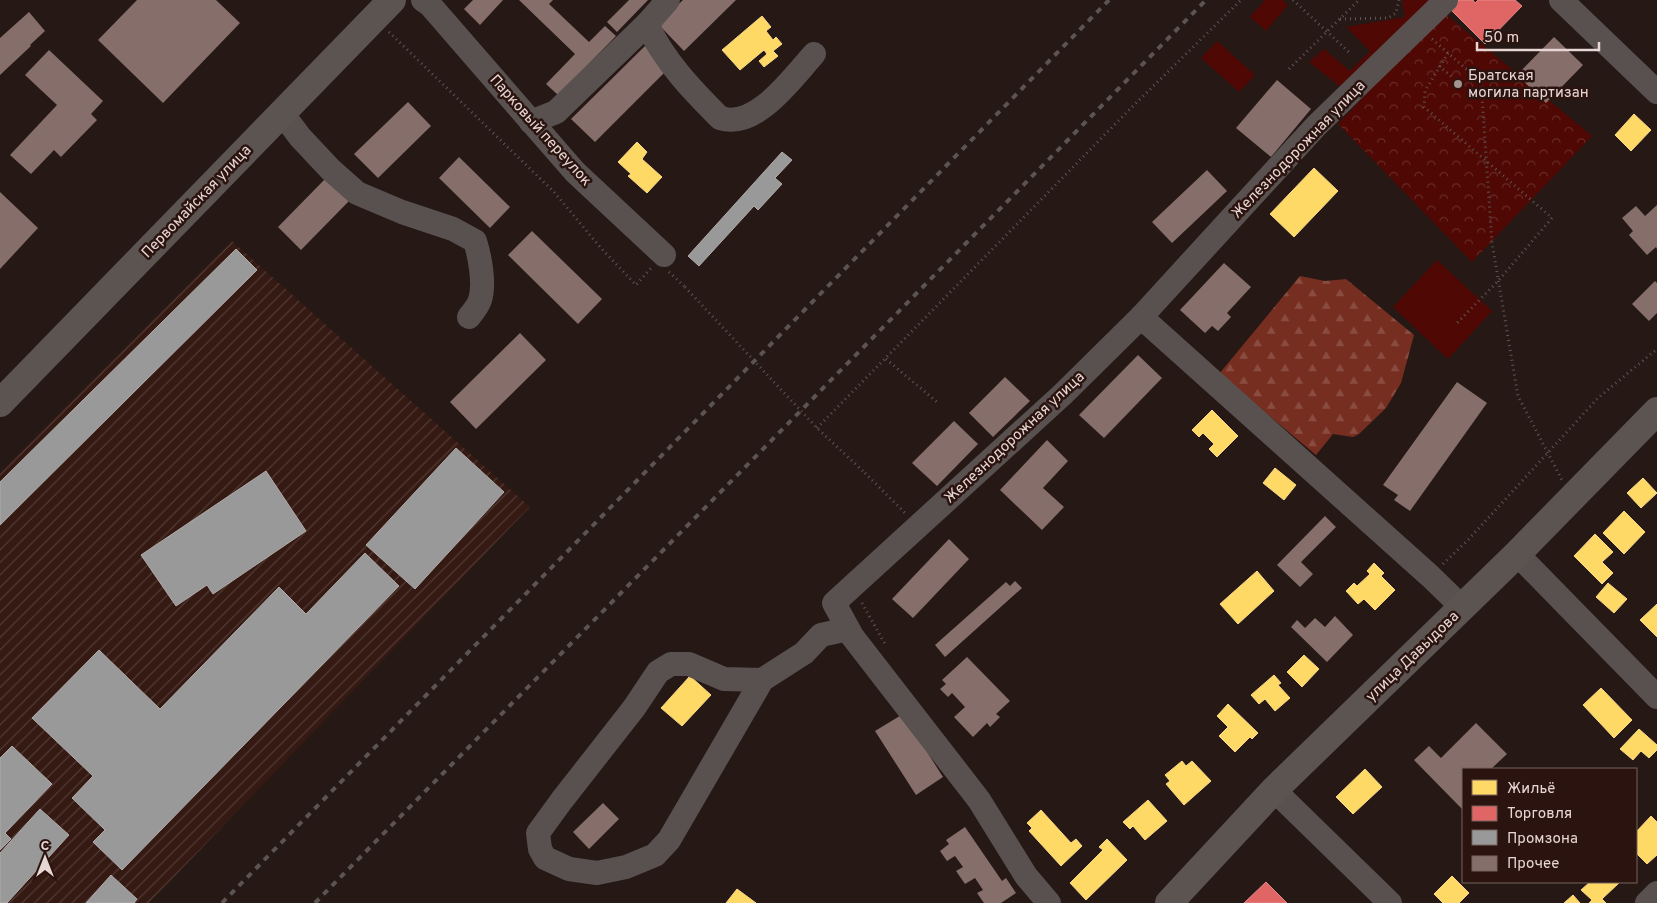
<svg xmlns="http://www.w3.org/2000/svg" width="1657" height="903" font-family="Overpass,sans-serif">
<style>
.industrial{fill:url(#industrial-furrows)}
.grass{fill:#4f0803}
.forest{fill:url(#forest-firs)}
.park{fill:url(#park-crowns)}
.homes{fill:#ffd966;stroke:#f8d887}
.shops{fill:#e06666;stroke:#e28887}
.industry{fill:#999;stroke:#b0abaa}
.building{fill:#866e6a}
.lines{fill:none;stroke-linecap:round;stroke-linejoin:round}
.path{stroke:#5d5755;stroke-width:3;stroke-dasharray:1 4;stroke-linecap:butt}
.minor{stroke:#585150;stroke-width:24}
.major{stroke:#5b5451;stroke-width:28}
.rail{stroke:#5b5451;stroke-width:4;stroke-dasharray:6 6;stroke-linecap:butt}
.path-bridge{stroke:#5d5755;stroke-width:3;stroke-dasharray:1 4;stroke-linecap:butt}
.poi-dot{fill:#a39490;stroke:#2b140f;stroke-width:2}
.labels{text-anchor:middle;stroke-width:5;stroke-linejoin:round;paint-order:stroke}
.poi-label{font-size:15px;fill:#e7d6d3;stroke:#2b140f;text-anchor:start}
.street-label{font-size:15px;fill:#e7d6d3;stroke:#2b140f}
</style>
<defs>
<pattern id="industrial-furrows" width="10" height="10" patternUnits="userSpaceOnUse" patternTransform="scale(1.25)"><rect width="10" height="10" fill="#351913"/><path d="M-1 1l2-2M0 10L10 0M9 11l2-2" fill="none" stroke="#523a34"/></pattern>
<pattern id="forest-firs" width="22" height="20" patternUnits="userSpaceOnUse" patternTransform="scale(1.25)"><rect width="22" height="20" fill="#762e21"/><path d="M5 1l3.5 6h-7zM16 11l3.5 6h-7z" fill="#8a4c40"/></pattern>
<pattern id="park-crowns" width="20" height="18" patternUnits="userSpaceOnUse" patternTransform="scale(1.25)"><rect width="20" height="18" fill="#4f0803"/><path d="M2 6a3 3 0 1 1 6 0M12 15a3 3 0 1 1 6 0" fill="none" stroke="#682b27"/></pattern>
</defs>
<rect width="100%" height="100%" fill="#251815"/>
<!-- industrial -->
<polygon class="industrial" points="232,241 530,507 149,903 0,903 0,473"/>
<!-- grass -->
<g class="grass">
<polygon points="1265,0 1283,0 1288,5 1266,31 1250,17"/>
<polygon points="1403,0 1431,0 1343,89 1309,62 1324,49 1350,71 1370,51 1346,27 1405,17 1402,2"/>
<polygon points="1217,41 1255,75 1239,92 1201,58"/>
<polygon points="1437,260 1492,311 1448,359 1393,307"/>
</g>
<!-- forest -->
<polygon class="forest" points="1300,276 1325,281 1346,279 1414,335 1401,383 1386,408 1359,434 1353,437 1333,434 1316,455 1219,374"/>
<!-- park -->
<polygon class="park" points="1443,12 1592,136 1472,262 1338,124"/>
<!-- homes -->
<g class="homes">
<polygon points="762,16 771,27 766,31 773,40 776,37 782,44 773,51 778,56 764,67 759,61 767,54 764,50 740,70 722,50"/>
<polygon points="1634,114 1651,130 1631,151 1615,135"/>
<polygon points="637,142 647,152 642,159 662,177 647,193 628,176 631,174 618,162"/>
<polygon points="1314,168 1338,191 1294,237 1270,214"/>
<polygon points="1212,410 1238,436 1217,457 1209,449 1214,444 1203,433 1199,437 1192,430"/>
<polygon points="1275,468 1296,485 1284,500 1263,483"/>
<polygon points="1643,478 1657,493 1641,508 1627,493"/>
<polygon points="1624,511 1645,532 1624,554 1603,533"/>
<polygon points="1595,534 1613,552 1602,562 1613,573 1602,584 1574,556"/>
<polygon points="1374,563 1384,573 1381,576 1395,590 1375,610 1364,599 1358,604 1346,591 1354,583 1357,586 1370,574 1367,571"/>
<polygon points="1257,571 1274,591 1238,624 1220,604"/>
<polygon points="1608,583 1627,599 1614,613 1596,597"/>
<polygon points="1657,604 1657,637 1640,620"/>
<polygon points="1304,655 1319,669 1302,687 1287,672"/>
<polygon points="1274,675 1281,683 1278,685 1290,698 1275,711 1265,699 1259,704 1251,695"/>
<polygon points="690,676 711,695 682,726 661,708"/>
<polygon points="1601,688 1632,720 1614,738 1583,705"/>
<polygon points="1228,704 1258,733 1252,739 1250,737 1235,752 1219,736 1228,727 1217,716"/>
<polygon points="1639,729 1657,745 1657,750 1649,758 1641,751 1633,760 1620,749"/>
<polygon points="1182,761 1186,766 1192,761 1211,781 1184,805 1166,784 1170,781 1165,775"/>
<polygon points="1365,769 1382,787 1353,814 1336,797"/>
<polygon points="1148,800 1167,821 1145,840 1133,826 1130,829 1123,822"/>
<polygon points="1041,810 1071,843 1076,839 1082,846 1061,866 1029,831 1032,828 1027,823"/>
<polygon points="1651,816 1657,822 1657,855 1647,864 1636,853 1636,832"/>
<polygon points="1107,839 1127,860 1086,900 1070,883 1103,850 1099,847"/>
<polygon points="1452,876 1469,893 1459,903 1443,903 1434,894"/>
<polygon points="1590,882 1620,882 1602,899 1606,903 1589,903 1592,900 1581,890"/>
<polygon points="737,889 756,903 726,903"/>
<polygon points="1573,895 1580,903 1564,903"/>
</g>
<!-- shops -->
<g class="shops">
<polygon points="1459,0 1473,0 1475,3 1478,0 1515,0 1522,6 1485,44 1450,9"/>
<polygon points="1266,882 1287,903 1244,903"/>
</g>
<!-- industry -->
<g class="industry">
<polygon points="782,152 792,160 775,178 782,184 758,210 754,206 699,266 688,256"/>
<polygon points="236,249 257,270 0,525 0,482"/>
<polygon points="456,448 504,492 415,589 366,545"/>
<polygon points="266,471 306,531 213,594 207,585 176,606 141,555"/>
<polygon points="365,553 399,586 122,870 93,842 105,830 72,798 93,776 32,718 99,650 160,709 279,587 306,614"/>
<polygon points="12,746 52,784 5,833 11,839 0,850 0,758"/>
<polygon points="40,809 69,835 7,903 0,903 0,853"/>
<polygon points="111,875 137,899 134,903 86,903"/>
</g>
<!-- building -->
<g class="building">
<polygon points="137,0 216,0 240,23 163,103 98,40"/>
<polygon points="473,0 503,0 480,25 464,9"/>
<polygon points="519,0 553,0 549,4 589,42 605,26 616,36 558,95 546,84 575,54"/>
<polygon points="629,0 648,0 617,32 607,22"/>
<polygon points="683,0 736,0 684,51 658,24"/>
<polygon points="29,12 45,31 30,45 31,46 0,75 0,38"/>
<polygon points="1554,37 1583,65 1546,103 1517,75"/>
<polygon points="645,46 668,69 595,142 571,119"/>
<polygon points="49,50 103,101 91,114 97,120 61,157 54,150 31,174 10,155 57,105 25,75"/>
<polygon points="1277,80 1311,109 1271,157 1236,128"/>
<polygon points="408,102 431,126 378,178 354,154"/>
<polygon points="459,157 510,207 490,228 439,178"/>
<polygon points="1207,170 1227,191 1172,243 1152,222"/>
<polygon points="326,178 349,201 301,250 278,227"/>
<polygon points="0,192 38,228 0,269"/>
<polygon points="1657,205 1657,249 1656,247 1647,255 1629,235 1633,231 1622,218 1636,206 1645,216"/>
<polygon points="532,231 602,299 578,324 508,255"/>
<polygon points="1224,263 1251,287 1227,313 1231,317 1218,331 1212,326 1205,333 1180,310"/>
<polygon points="1655,281 1657,283 1657,313 1649,321 1632,304"/>
<polygon points="520,333 546,360 476,429 450,402"/>
<polygon points="1138,355 1162,378 1104,438 1079,415"/>
<polygon points="1005,377 1030,401 993,437 969,413"/>
<polygon points="1457,382 1487,403 1410,511 1394,500 1398,495 1383,485"/>
<polygon points="954,421 978,444 937,486 912,463"/>
<polygon points="1047,440 1068,461 1043,488 1064,507 1042,530 1000,490"/>
<polygon points="1325,516 1336,527 1301,562 1313,574 1300,587 1277,565"/>
<polygon points="949,539 969,559 913,618 892,599"/>
<polygon points="1015,581 1022,588 945,657 935,645 1006,582 1010,586"/>
<polygon points="1335,616 1353,635 1327,662 1291,627 1297,620 1305,628 1315,618 1325,627"/>
<polygon points="967,657 1010,701 996,714 1000,717 990,727 987,723 973,737 954,717 965,707 952,693 948,697 940,689 946,684 942,680"/>
<polygon points="903,714 943,777 916,795 875,731"/>
<polygon points="1476,723 1507,754 1491,769 1463,769 1463,810 1414,760 1429,746 1441,758"/>
<polygon points="603,803 619,819 589,849 573,832"/>
<polygon points="965,827 1002,881 1006,878 1016,893 1001,903 984,903 977,893 983,890 975,878 965,884 956,871 963,867 955,856 947,861 940,851 949,844 946,840"/>
</g>
<g class="lines">
<!-- path -->
<g class="path">
<polyline points="1293,0 1351,54"/>
<polyline points="1340,19 1388,18 1396,13 1399,0"/>
<polyline points="389,32 554,192 600,247 636,285 651,268"/>
<polyline points="1432,39 1481,82 1492,243 1518,396 1562,480"/>
<polyline points="1448,53 1425,91 1424,107 1552,218 1498,281 1457,323"/>
<polyline points="1439,66 1453,78"/>
<polyline points="1289,69 1359,0"/>
<polyline points="669,272 685,287"/>
<polyline points="886,359 937,402"/>
<polyline points="817,428 1129,110 1241,0"/>
<polyline points="865,473 905,513"/>
<polyline points="1443,564 1468,540 1598,398 1657,349"/>
<polyline points="862,603 885,644"/>
</g>
<!-- minor -->
<g class="minor">
<polyline points="423,0 430,5 575,172 664,255"/>
<polyline points="1561,0 1657,92"/>
<path d="M 647,24 C 664,61 692,90 720,118 C 756,130 792,78 814,54"/>
<path d="M 282,113 L 300,137 L 330,169 L 357,193 L 402,212 L 453,229 L 475,241 C 480,257 485,284 480,300 C 478,306 473,312 469,317"/>
<polyline points="531,122 556,112 647,24 668,0"/>
<polyline points="1141,317 1430,576 1462,607"/>
<polyline points="1517,554 1657,697"/>
<polyline points="762,680 724,679 689,664 671,664 658,672 634,708 562,800 538,833 540,849 545,858 569,869 597,873 626,867 655,855 669,840 762,680 804,653 821,635 848,629"/>
<polyline points="1274,790 1390,903"/>
<polyline points="1049,903 1026,876 979,800 852,636 834,603 1063,394 1141,317 1316,126 1446,0"/>
<polyline points="1647,903 1657,893"/>
</g>
<!-- major -->
<g class="major">
<polyline points="0,403 392,0"/>
<polyline points="1169,903 1274,790 1517,554 1657,411"/>
</g>
<!-- rail -->
<g class="rail">
<polyline points="222,903 1109,0"/>
<polyline points="315,903 1206,0"/>
</g>
<!-- path-bridge -->
<polyline class="path-bridge" points="685,287 817,428 865,473"/>
</g>
<!-- markers -->
<circle class="poi-dot" cx="1458" cy="84" r="5"/>
<g class="labels">
<!-- poi labels -->
<g class="poi-label">
<text x="1468" y="80">Братская<tspan x="1468" dy="17">могила партизан</tspan></text>
</g>
<!-- street labels -->
<g class="street-label">
<text transform="translate(541 130) rotate(48)" y="5">Парковый переулок</text>
<text transform="translate(1298 149) rotate(-46)" y="5">Железнодорожная улица</text>
<text transform="translate(196 201) rotate(-46)" y="5">Первомайская улица</text>
<text transform="translate(1014 437) rotate(-43)" y="5">Железнодорожная улица</text>
<text transform="translate(1412 656) rotate(-44)" y="5">улица Давыдова</text>
</g>
</g>
<!-- legend -->
<rect x="1462" y="768" width="175" height="115" fill="#2b140f" stroke="#76625d"/>
<rect x="1472" y="780" width="25" height="15" fill="#ffd966" stroke="#76625d"/>
<text x="1507" y="793" font-size="15" fill="#e7d6d3">Жильё</text>
<rect x="1472" y="806" width="25" height="15" fill="#e06666" stroke="#76625d"/>
<text x="1507" y="818" font-size="15" fill="#e7d6d3">Торговля</text>
<rect x="1472" y="830" width="25" height="15" fill="#999999" stroke="#76625d"/>
<text x="1507" y="843" font-size="15" fill="#e7d6d3">Промзона</text>
<rect x="1472" y="856" width="25" height="15" fill="#866e6a" stroke="#76625d"/>
<text x="1507" y="868" font-size="15" fill="#e7d6d3">Прочее</text>
<!-- north arrow -->
<g transform="translate(45 858)" stroke="#2b140f" stroke-width="4" paint-order="stroke">
<path d="M0-4L9 19L0 12L-9 19Z" fill="#e7d6d3"/>
<text y="-8" font-size="14" font-weight="bold" text-anchor="middle" fill="#e7d6d3">С</text>
</g>
<!-- scale -->
<path d="M1477 42v8h122v-8" fill="none" stroke="#e7d6d3" stroke-width="2.5"/>
<text x="1484" y="42" font-size="15" fill="#e7d6d3" stroke="#2b140f" stroke-width="4" paint-order="stroke">50 m</text>
</svg>
